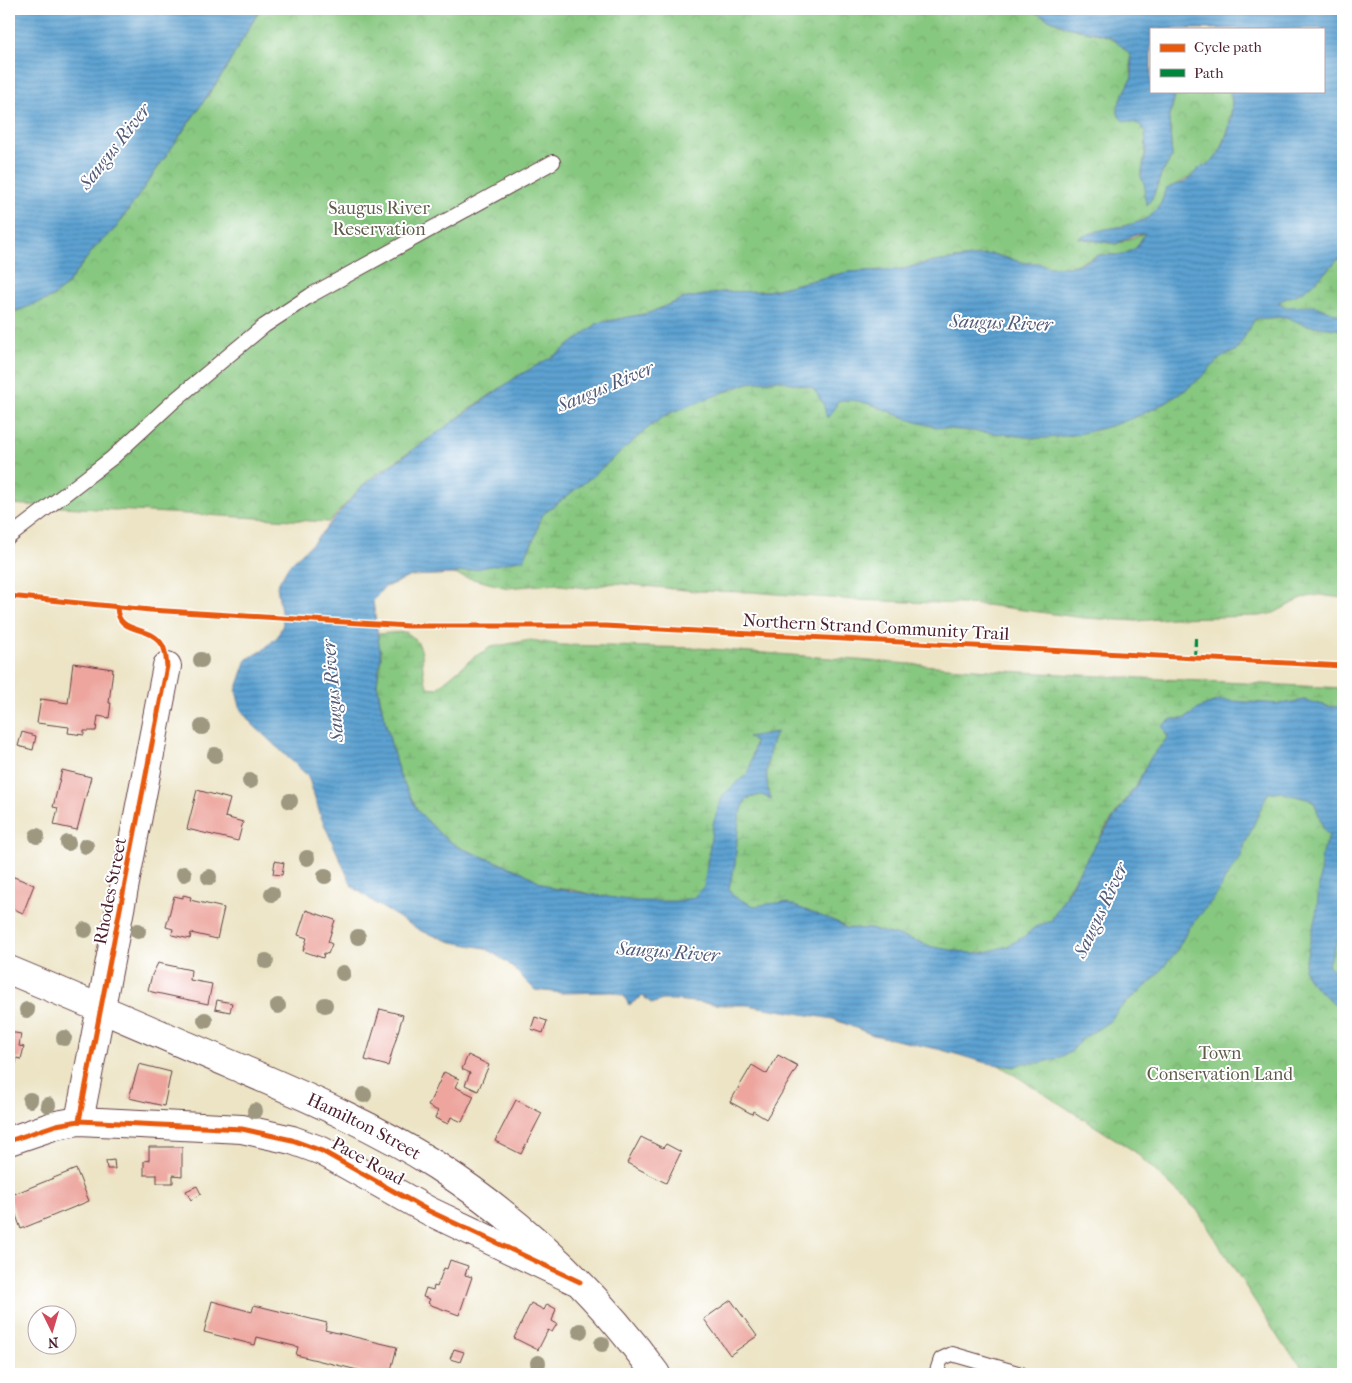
<svg xmlns="http://www.w3.org/2000/svg" width="1352" height="1383" font-family="'IM FELL French Canon',serif">
<style>
.wetland{fill:url(#wetland-marsh);stroke:#687456}
.park{fill:url(#park-crowns);stroke:#687456}
.water{fill:url(#water-rules);stroke:#53607e}
.building{fill:#eda59e}
.lines{fill:none;stroke-linecap:round;stroke-linejoin:round}
.lane-casing{stroke:#623d42;stroke-width:16}
.street-casing{stroke:#623d42;stroke-width:30}
.secondary-casing{stroke:#623d42;stroke-width:30}
.lane{stroke:#fff;stroke-width:14}
.street{stroke:#fff;stroke-width:28}
.secondary{stroke:#fff;stroke-width:28}
.quiet{stroke:#00873e;stroke-width:4;stroke-dasharray:8 4;stroke-linecap:butt}
.cycleway-casing{stroke:#fff;stroke-width:8}
.cycleway{stroke:#e8590c;stroke-width:5}
.tree{fill:#9e9881}
.labels{text-anchor:middle;stroke-width:4;stroke-linejoin:round;paint-order:stroke}
.park-label{font-size:18px;fill:#5f5a49;stroke:#fff}
.street-label{font-size:18px;fill:#4a1f2b;stroke:#fff}
.water-label{font-size:19px;font-style:italic;fill:#525a76;stroke:#fff}
</style>
<defs>
<pattern id="wetland-marsh" width="20" height="14" patternUnits="userSpaceOnUse" patternTransform="scale(1.25)"><rect width="20" height="14" fill="#87c880"/><path d="M1 5h8M5 5V1M11 12h8M15 12V8" fill="none" stroke="#76ab6f"/></pattern>
<pattern id="park-crowns" width="20" height="18" patternUnits="userSpaceOnUse" patternTransform="scale(1.25)"><rect width="20" height="18" fill="#87c880"/><path d="M2 6a3 3 0 1 1 6 0M12 15a3 3 0 1 1 6 0" fill="none" stroke="#76ab6f"/></pattern>
<pattern id="water-rules" width="6" height="5" patternUnits="userSpaceOnUse" patternTransform="scale(1.25)"><rect width="6" height="5" fill="#5ca2d2"/><path d="M0 2.5h6" fill="none" stroke="#4e83ab"/></pattern>
</defs>
<rect width="100%" height="100%" fill="#fff"/>
<filter id="ink" filterUnits="userSpaceOnUse"><feTurbulence type="fractalNoise" baseFrequency=".02" numOctaves="2"/><feDisplacementMap in="SourceGraphic" scale="10" xChannelSelector="R" yChannelSelector="G"/><feConvolveMatrix kernelMatrix="1 2 1 2 8 2 1 2 1" color-interpolation-filters="sRGB"/></filter>
<filter id="wash" filterUnits="userSpaceOnUse"><feTurbulence type="fractalNoise" baseFrequency=".0096" numOctaves="4" result="noise"/><feDisplacementMap in="SourceGraphic" scale="20" xChannelSelector="R" yChannelSelector="G"/><feGaussianBlur stdDeviation="1.12" result="paint"/><feColorMatrix in="noise" values="0 0 0 0 0 0 0 0 0 0 0 0 0 0 0 0 0 1.4 0 .05"/><feComposite in="paint" operator="in"/></filter>
<g filter="url(#wash)">
<rect width="100%" height="100%" fill="#ece4c5"/>
<!-- wetland -->
<g class="wetland">
<polygon points="1343,255 1343,598 1319,595 1302,598 1274,613 1259,616 1172,618 1137,621 1084,618 986,605 857,600 751,592 696,591 614,583 587,588 552,584 508,588 453,574 411,576 383,588 712,384 1268,305 1327,271"/>
<path d="M 406,632 C 432,649 416,663 428,687 L 437,688 L 474,657 L 491,647 L 531,640 L 561,645 L 698,648 L 1002,671 L 1343,688 L 1343,706 L 1331,707 L 1304,700 L 1280,705 L 1219,700 L 1203,706 L 1184,719 L 1172,719 L 1162,726 L 1168,737 L 1149,760 L 1136,786 L 1105,829 L 1067,891 L 1054,926 L 1007,978 L 703,920 L 573,890 L 551,888 L 522,872 L 458,847 L 441,835 L 418,811 L 399,774 L 389,744 L 377,683 L 381,657 L 377,634 Z"/>
</g>
<!-- park -->
<g class="park">
<path d="M 260,9 L 1026,9 C 1041,14 1055,23 1068,27 C 1099,37 1107,28 1130,55 L 1132,77 L 1126,91 L 1127,121 C 1157,121 1142,157 1142,175 C 1141,179 1144,182 1145,186 C 1146,192 1145,198 1147,205 L 1153,197 L 1161,175 L 1172,157 L 1169,119 L 1176,91 L 1230,91 L 1232,103 L 1229,127 L 1220,152 L 1212,162 L 1198,169 L 1194,175 L 1165,190 C 1159,220 1140,223 1113,228 C 1102,229 1090,234 1079,238 L 1116,244 L 1145,233 L 1145,235 L 1136,248 L 1122,255 L 1099,255 L 1069,267 L 1048,267 L 1031,262 L 1025,263 L 992,254 L 963,258 L 921,264 L 904,269 L 848,272 L 768,291 L 722,292 L 682,299 L 649,313 L 598,323 L 559,353 L 518,376 L 465,412 L 441,432 L 376,474 L 363,485 L 329,522 L 9,504 L 9,314 L 51,298 L 65,287 L 96,246 L 116,228 L 224,72 Z"/>
<polygon points="1343,781 1343,1374 1308,1374 1281,1342 1197,1210 1134,1151 983,1055 1259,794"/>
</g>
<!-- water -->
<g class="water">
<polygon points="9,9 260,9 224,72 116,228 96,246 65,287 51,298 9,314"/>
<path d="M 1026,9 L 1343,9 L 1343,255 L 1315,282 L 1302,292 L 1278,302 L 1286,307 L 1315,306 L 1343,316 L 1343,330 L 1305,325 L 1286,317 L 1255,319 L 1236,351 C 1213,359 1215,366 1198,380 C 1158,414 1099,434 1048,438 C 1032,439 1018,436 1003,434 C 977,431 949,431 924,424 C 897,418 864,395 838,401 L 831,415 L 827,418 L 823,403 L 813,388 L 779,380 L 748,383 L 668,414 L 648,428 L 593,476 L 541,516 L 536,535 L 524,559 L 453,574 L 411,576 L 383,588 L 373,601 L 381,657 L 377,683 L 381,705 L 399,774 L 418,811 L 441,835 L 458,847 L 522,872 L 551,888 L 634,901 L 677,901 L 693,898 L 704,886 L 713,824 L 723,795 L 749,772 L 755,742 L 748,737 L 777,732 C 768,747 762,784 772,799 L 761,795 L 746,799 L 739,819 L 735,864 L 729,888 L 733,896 L 754,906 L 784,902 L 837,922 L 846,928 L 870,929 L 908,938 L 933,947 L 970,953 L 983,953 L 1007,946 L 1024,937 L 1035,927 L 1051,921 L 1091,851 L 1136,786 L 1149,760 L 1168,737 L 1162,726 L 1172,719 L 1184,719 L 1203,706 L 1219,700 L 1280,704 L 1304,700 L 1331,707 L 1343,706 L 1343,928 L 1328,964 L 1343,980 L 1343,1011 L 1316,988 L 1308,979 L 1304,969 L 1317,909 L 1322,853 L 1329,836 L 1324,830 L 1314,801 L 1280,792 L 1268,793 L 1245,844 L 1240,859 L 1227,876 L 1216,896 L 1189,928 L 1176,952 L 1152,981 L 1120,1008 L 1110,1021 L 1081,1040 L 1071,1052 L 1058,1058 L 1041,1063 L 1023,1063 L 1014,1067 L 986,1063 L 942,1050 L 873,1035 L 833,1019 L 747,1005 L 723,1005 L 675,1000 L 662,1000 L 652,1004 L 643,996 L 629,1005 L 624,996 L 614,992 L 562,993 L 535,990 L 507,962 L 485,948 L 452,942 L 421,931 L 378,905 L 352,886 L 321,817 L 308,776 L 251,723 L 241,710 L 236,691 L 247,659 L 262,651 L 278,636 L 283,624 L 277,586 L 289,565 L 313,543 L 363,485 L 518,376 L 559,353 L 598,323 L 649,313 L 682,299 L 722,292 L 768,291 L 848,272 L 904,269 L 921,264 L 985,255 L 992,254 L 1025,263 L 1039,263 L 1048,267 L 1069,267 L 1085,262 L 1099,255 L 1122,255 L 1136,248 L 1145,233 L 1134,235 L 1116,244 L 1079,238 C 1089,234 1102,229 1113,228 C 1139,223 1159,220 1165,190 C 1172,185 1176,185 1182,183 C 1188,181 1193,175 1197,170 C 1201,166 1209,165 1213,160 C 1227,147 1236,109 1230,91 L 1323,91 L 1323,29 L 1151,29 L 1151,91 L 1176,91 L 1169,119 L 1172,157 L 1161,175 L 1153,197 L 1147,205 L 1144,195 L 1145,186 L 1141,177 L 1146,151 L 1145,131 L 1139,124 L 1122,120 C 1109,109 1130,88 1132,75 C 1133,69 1131,62 1130,55 C 1107,28 1099,36 1068,27 C 1055,23 1041,14 1026,9 Z"/>
</g>
<g id="blocks">
<!-- building -->
<g class="building">
<polygon points="73,663 113,669 109,703 111,703 109,718 98,716 96,731 84,731 84,735 68,733 69,727 37,723 41,699 68,703"/>
<polygon points="22,732 36,736 33,750 18,746"/>
<polygon points="62,770 91,777 77,830 54,825 58,808 53,807"/>
<polygon points="197,790 230,799 225,817 243,822 238,841 187,829"/>
<polygon points="275,861 284,863 282,875 273,874"/>
<polygon points="9,875 34,885 23,913 9,907"/>
<polygon points="183,895 191,897 190,900 224,908 217,939 191,933 190,939 172,935 173,929 166,927 174,896 183,898"/>
<polygon points="306,910 335,920 328,942 332,944 328,954 324,953 323,958 303,951 307,938 298,935"/>
<polygon points="158,963 191,970 190,980 212,984 208,1004 152,992 148,990 152,975"/>
<polygon points="217,1000 232,1003 230,1012 215,1009"/>
<polygon points="380,1009 403,1015 388,1066 365,1060"/>
<polygon points="535,1017 547,1021 543,1033 531,1029"/>
<polygon points="9,1032 21,1034 19,1046 24,1047 21,1059 17,1058 14,1071 9,1070"/>
<polygon points="468,1055 489,1065 478,1091 465,1085 470,1073 462,1069"/>
<polygon points="778,1055 798,1066 766,1119 753,1111 752,1114 730,1102 752,1065 767,1074"/>
<polygon points="139,1064 171,1072 164,1106 129,1098"/>
<polygon points="444,1072 459,1079 455,1087 474,1096 462,1122 451,1117 448,1124 435,1118 438,1111 428,1106"/>
<polygon points="516,1100 542,1113 521,1154 495,1141"/>
<polygon points="641,1137 663,1148 666,1144 681,1152 666,1183 627,1163"/>
<polygon points="149,1147 182,1147 182,1176 173,1175 173,1183 157,1183 157,1175 144,1175 144,1161 149,1160"/>
<polygon points="114,1160 115,1169 107,1169 106,1161"/>
<polygon points="76,1169 89,1201 21,1229 9,1196"/>
<polygon points="197,1186 201,1194 191,1200 186,1191"/>
<polygon points="450,1260 468,1266 465,1275 472,1277 459,1315 431,1305 428,1303 430,1299 423,1297 426,1288 433,1290 434,1286 437,1287 444,1268 447,1269"/>
<polygon points="731,1300 757,1336 730,1355 704,1319"/>
<polygon points="212,1301 252,1312 254,1305 327,1323 325,1330 397,1347 390,1374 374,1374 296,1355 298,1347 257,1337 255,1345 204,1332"/>
<polygon points="531,1303 544,1310 547,1304 556,1309 552,1321 557,1324 552,1332 548,1330 538,1350 514,1338"/>
<polygon points="454,1349 464,1352 460,1362 450,1359"/>
<polygon points="780,1368 784,1374 772,1374"/>
<polygon points="137,1370 151,1374 136,1374"/>
</g>
</g>
</g>
<g filter="url(#ink)">
<use href="#blocks" fill-opacity="0" stroke="#623d42" stroke-width="1"/>
<g class="lines">
<!-- lane casing -->
<g class="lane-casing">
<g id="lane">
<polyline points="9,537 112,458 175,400 264,326 311,295 553,162"/>
<polyline points="936,1374 941,1359 952,1354 1021,1374"/>
</g>
</g>
<!-- street casing -->
<g class="street-casing">
<g id="street">
<polyline points="79,1121 167,666"/>
<polyline points="9,1141 56,1125 79,1121 242,1129 292,1140 322,1151 429,1211 574,1280"/>
</g>
</g>
<!-- secondary casing -->
<g class="secondary-casing">
<g id="secondary">
<path id="s1" d="M 9,970 C 84,1001 159,1034 235,1066 C 304,1096 373,1125 437,1166 C 523,1222 596,1291 656,1374"/>
</g>
</g>
<!-- lane -->
<use href="#lane" class="lane"/>
<!-- street -->
<use href="#street" class="street"/>
<!-- secondary -->
<use href="#secondary" class="secondary"/>
<!-- quiet -->
<polyline class="quiet" points="1195,658 1196,638"/>
<!-- cycleway casing -->
<g class="cycleway-casing">
<g id="cycleway">
<polyline points="9,596 150,610 408,626 605,626 1343,666"/>
<path d="M 79,1121 L 167,666 C 166,659 166,652 163,646 C 150,623 118,637 117,607"/>
<polyline points="9,1141 56,1125 79,1121 242,1129 292,1140 322,1151 429,1211 580,1282"/>
</g>
</g>
<!-- cycleway -->
<use href="#cycleway" class="cycleway"/>
</g>
<!-- trees -->
<g class="tree">
<circle cx="201" cy="660" r="8"/>
<circle cx="202" cy="727" r="8"/>
<circle cx="215" cy="755" r="8"/>
<circle cx="250" cy="781" r="8"/>
<circle cx="290" cy="801" r="8"/>
<circle cx="37" cy="836" r="8"/>
<circle cx="68" cy="843" r="8"/>
<circle cx="86" cy="846" r="8"/>
<circle cx="307" cy="858" r="8"/>
<circle cx="184" cy="874" r="8"/>
<circle cx="325" cy="876" r="8"/>
<circle cx="209" cy="877" r="8"/>
<circle cx="272" cy="894" r="8"/>
<circle cx="85" cy="930" r="8"/>
<circle cx="138" cy="931" r="8"/>
<circle cx="358" cy="937" r="8"/>
<circle cx="266" cy="961" r="8"/>
<circle cx="343" cy="973" r="8"/>
<circle cx="325" cy="1005" r="8"/>
<circle cx="278" cy="1006" r="8"/>
<circle cx="27" cy="1010" r="8"/>
<circle cx="205" cy="1020" r="8"/>
<circle cx="64" cy="1038" r="8"/>
<circle cx="364" cy="1095" r="8"/>
<circle cx="30" cy="1100" r="8"/>
<circle cx="48" cy="1105" r="8"/>
<circle cx="255" cy="1111" r="8"/>
<circle cx="580" cy="1331" r="8"/>
<circle cx="602" cy="1344" r="8"/>
<circle cx="538" cy="1363" r="8"/>
</g>
</g>
<g class="labels">
<!-- park labels -->
<g class="park-label">
<text x="379" y="214">Saugus River<tspan x="379" dy="21">Reservation</tspan></text>
<text x="1220" y="1059">Town<tspan x="1220" dy="21">Conservation Land</tspan></text>
</g>
<!-- street labels -->
<g class="street-label">
<text transform="translate(876 627) rotate(3)" y="6">Northern Strand Community Trail</text>
<text transform="translate(110 891) rotate(-79)" y="6">Rhodes Street</text>
<text dy="6" stroke="none"><textPath href="#s1" startOffset="388">Hamilton Street</textPath></text>
<text transform="translate(368 1161) rotate(29)" y="6">Pace Road</text>
</g>
<!-- water labels -->
<g class="water-label">
<text transform="translate(114 146) rotate(-52)" y="7">Saugus River</text>
<text transform="translate(1001 322) rotate(2)" y="7">Saugus River</text>
<text transform="translate(605 386) rotate(-23)" y="7">Saugus River</text>
<text transform="translate(332 691) rotate(-95)" y="7">Saugus River</text>
<text transform="translate(1100 910) rotate(-65)" y="7">Saugus River</text>
<text transform="translate(668 951) rotate(4)" y="7">Saugus River</text>
</g>
</g>
<!-- margin -->
<rect width="1352" height="1383" fill="none" stroke="#fff" stroke-width="30"/>
<!-- legend -->
<rect x="1150" y="28" width="175" height="65" fill="#ffffff" stroke="#b7a5aa"/>
<rect x="1160" y="44" width="25" height="8" fill="#e8590c" stroke="#b7a5aa"/>
<text x="1194" y="52" font-size="15" fill="#4a1f2b">Cycle path</text>
<rect x="1160" y="69" width="25" height="8" fill="#00873e" stroke="#b7a5aa"/>
<text x="1194" y="78" font-size="15" fill="#4a1f2b">Path</text>
<!-- north arrow -->
<g transform="translate(52 1330) rotate(175)"><circle r="24" fill="#ffffff" stroke="#b7a5aa"/>
<path d="M0-4L9 19L0 12L-9 19Z" fill="#d1495b"/>
<text y="-8" font-size="14" font-weight="bold" text-anchor="middle" fill="#4a1f2b">N</text>
</g>
</svg>
